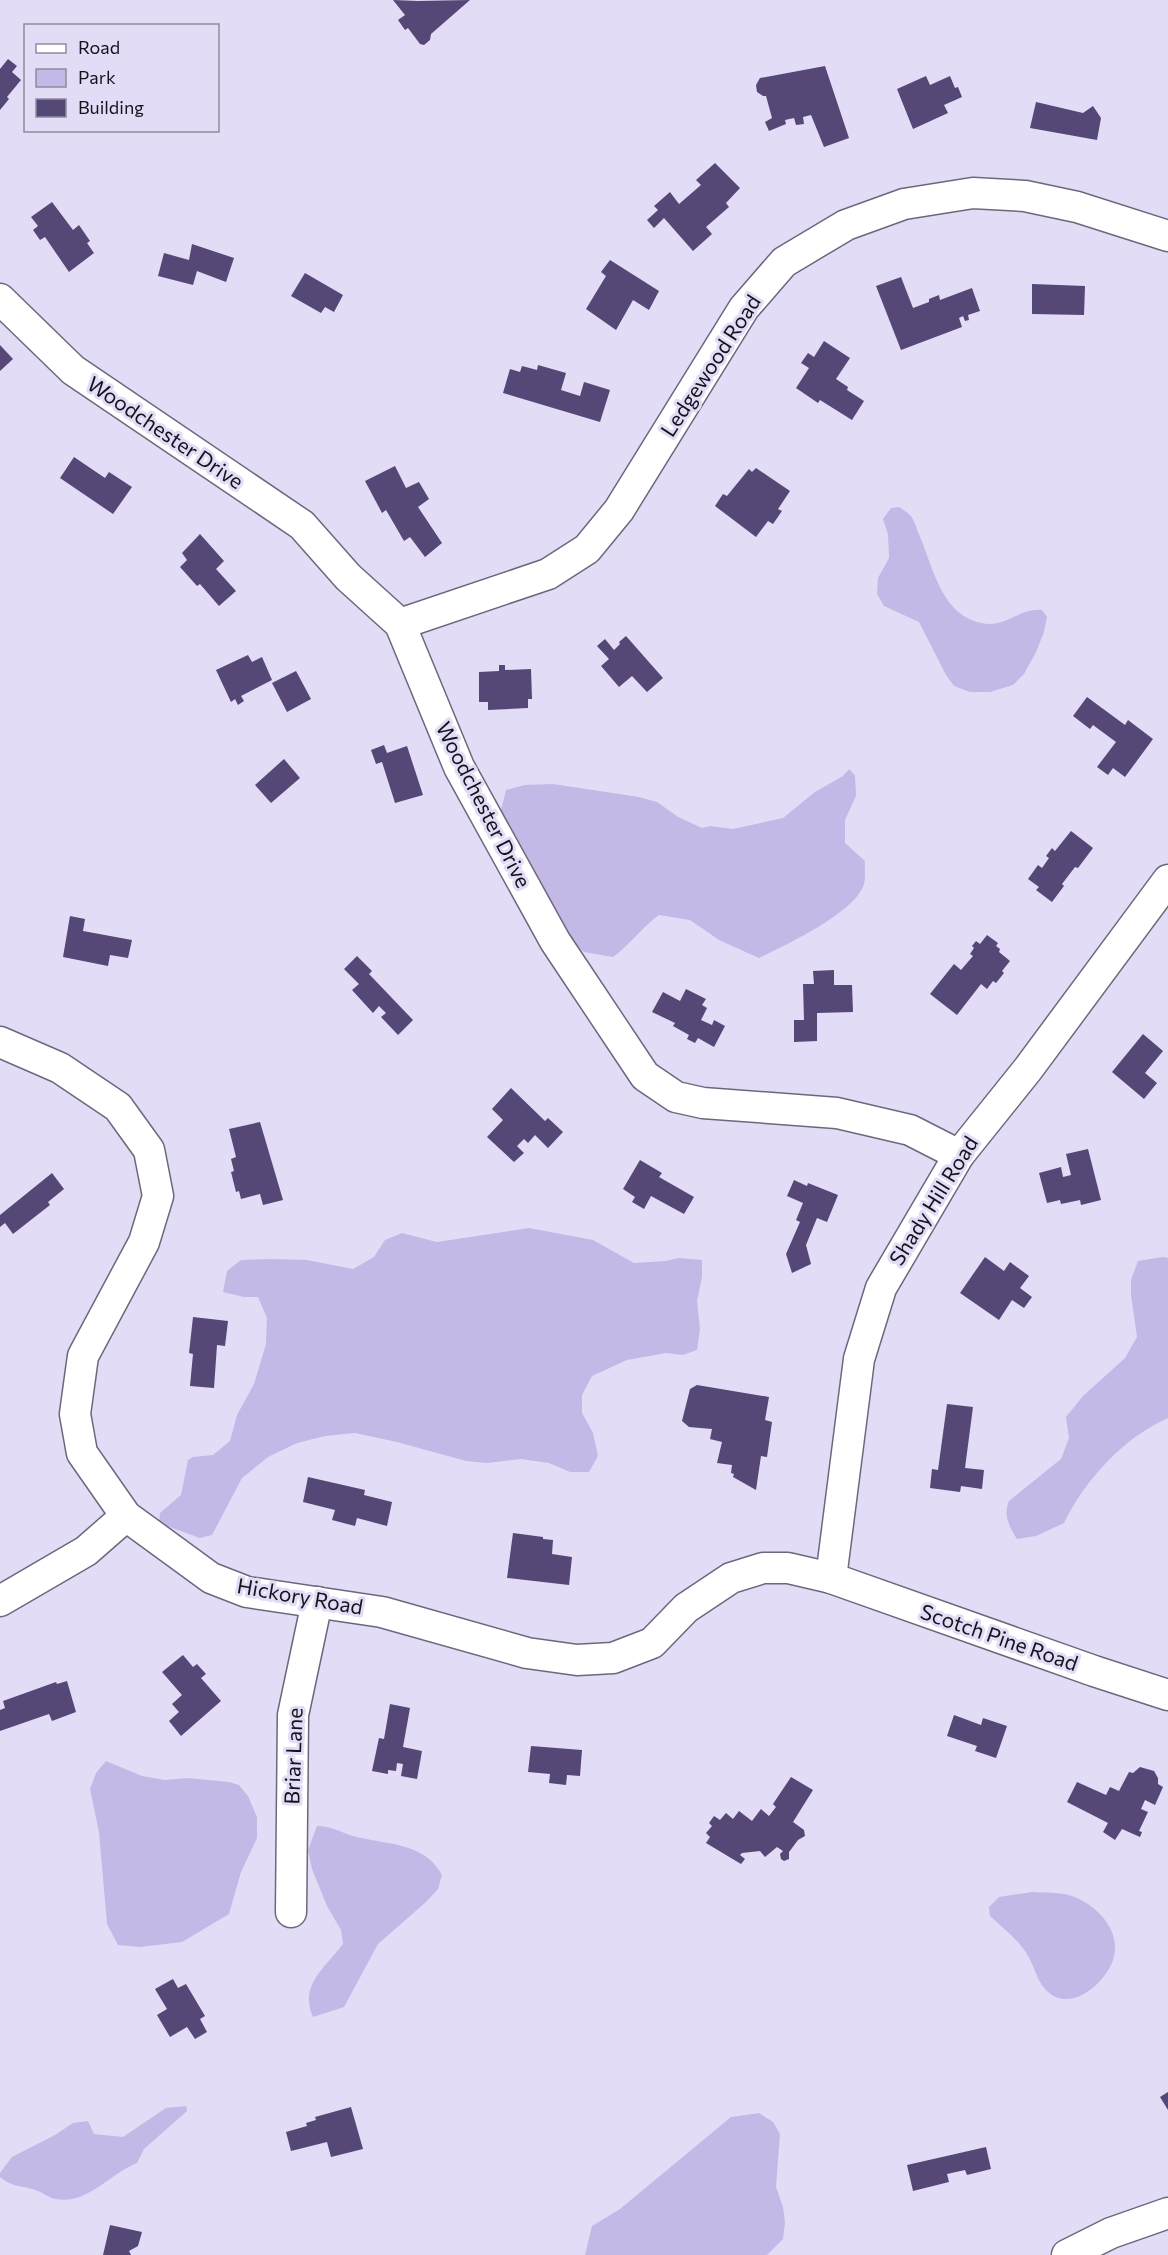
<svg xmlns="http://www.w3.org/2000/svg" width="1168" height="2255" font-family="Commissioner,sans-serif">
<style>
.green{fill:#c4b8e7}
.building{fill:#554776}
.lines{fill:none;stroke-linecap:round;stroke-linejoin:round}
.minor-casing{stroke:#6d677d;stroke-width:33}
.minor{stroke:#fff;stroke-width:30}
.labels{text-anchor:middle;stroke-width:6;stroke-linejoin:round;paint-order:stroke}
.street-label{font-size:21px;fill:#15121b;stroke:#e3dcf6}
</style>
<rect width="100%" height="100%" fill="#e3dcf6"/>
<!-- green -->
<g class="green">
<path d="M 899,507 C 902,509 907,512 910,515 C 914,519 916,527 918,532 C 933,565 940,614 981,623 C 1005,629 1018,608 1042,610 L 1047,617 L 1044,632 L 1036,652 L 1024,674 L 1013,685 L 990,692 L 970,692 L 954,686 L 946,675 L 919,622 L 884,606 L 877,594 L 878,578 L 889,558 L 888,534 L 883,519 L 891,508 Z"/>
<path d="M 849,769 L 855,775 L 856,796 L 845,820 L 845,843 L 865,861 C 864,868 866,877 864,884 C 856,912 786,945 759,958 L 719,940 L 690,920 L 659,915 C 642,927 630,945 613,957 L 584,952 L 570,940 L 499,818 L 506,790 L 525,785 L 553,784 L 639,797 L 657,802 L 678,817 L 702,828 L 710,826 L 733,829 L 783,818 L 815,792 L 843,776 Z"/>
<polygon points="529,1228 593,1240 634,1263 666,1261 678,1258 702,1260 702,1277 697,1301 700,1329 697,1350 683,1355 666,1353 627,1360 592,1376 582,1395 582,1413 593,1433 598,1456 589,1472 570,1472 549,1463 521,1459 488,1463 466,1461 397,1442 355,1433 325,1436 297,1443 268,1457 242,1478 212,1535 200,1538 159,1523 160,1513 181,1495 188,1460 193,1457 213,1455 230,1441 237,1415 254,1384 266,1344 267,1318 258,1297 244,1297 223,1292 227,1271 241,1260 270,1259 307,1260 353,1269 374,1257 385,1240 402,1233 437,1242"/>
<path d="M 1163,1257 L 1168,1258 L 1168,1418 C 1123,1438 1085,1480 1064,1523 L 1036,1536 L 1017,1539 C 1009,1526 1003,1515 1009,1501 L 1061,1459 L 1069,1438 L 1066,1417 L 1083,1396 L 1125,1358 L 1137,1337 L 1131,1295 L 1131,1280 L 1138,1261 Z"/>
<polygon points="106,1761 142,1776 165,1780 188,1778 229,1782 239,1785 248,1796 257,1817 257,1838 241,1872 229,1914 182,1942 140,1947 118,1945 107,1924 99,1832 90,1789 96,1773"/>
<path d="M 317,1826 C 331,1826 340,1832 353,1836 C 384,1845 424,1841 442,1875 L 438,1889 L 426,1902 L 378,1944 L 344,2007 L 313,2017 C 299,1985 324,1969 343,1944 L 341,1930 L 327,1906 L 312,1869 L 308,1850 Z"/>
<path d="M 1032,1892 C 1043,1893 1058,1892 1069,1895 C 1095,1903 1123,1930 1113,1960 C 1107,1979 1079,2007 1056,1997 C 1038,1989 1037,1971 1028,1956 C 1020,1941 1003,1928 990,1916 L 989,1907 L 999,1897 Z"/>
<path d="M 186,2106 L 187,2111 L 144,2149 L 137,2163 C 111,2173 87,2205 56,2199 C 49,2198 42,2192 35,2190 C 18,2184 16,2189 0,2177 L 0,2173 L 12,2157 L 55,2135 L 73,2123 L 88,2121 L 94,2134 L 123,2137 L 166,2108 Z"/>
<polygon points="759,2113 773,2122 780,2134 776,2187 783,2207 785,2223 783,2239 767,2255 585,2255 592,2226 620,2209 731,2117"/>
</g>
<!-- building -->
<g class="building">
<polygon points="393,0 418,1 470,0 431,34 430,40 424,45 420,44 408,28 405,30 398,20 405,15"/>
<polygon points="8,59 17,66 12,72 21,80 7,97 9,99 0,110 0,69"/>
<polygon points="825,66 849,138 824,147 811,115 803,117 804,124 796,125 794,118 785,120 786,124 769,131 765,122 772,118 766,96 763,96 757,92 756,85 760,78"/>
<polygon points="926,76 930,85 950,76 955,88 958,87 962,97 944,105 948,113 913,129 897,89"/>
<polygon points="1036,102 1083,113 1093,106 1101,118 1097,140 1030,128"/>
<polygon points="715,163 740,188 726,203 729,207 706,227 712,234 693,251 664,218 654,228 647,220 658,210 654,206 670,192 679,204 701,185 696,180"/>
<polygon points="52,202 73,230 79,225 90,241 87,243 94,253 69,272 45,237 40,240 33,230 38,226 31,217"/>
<polygon points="192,244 234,258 226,282 197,271 193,285 158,276 164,253 189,260"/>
<polygon points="610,260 659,291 649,310 633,300 616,330 586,309 606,276 601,272"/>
<polygon points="305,273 343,295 334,312 325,307 321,313 291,296"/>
<polygon points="901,277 913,308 929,302 929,299 939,295 940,300 972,288 980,311 968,315 969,320 965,321 963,316 959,318 962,327 901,350 876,286"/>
<polygon points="1032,284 1085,286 1084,315 1032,314"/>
<polygon points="824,341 850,358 836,379 848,387 847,390 864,401 852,420 820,400 818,403 796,388 809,368 801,363 808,353 814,357"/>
<polygon points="0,345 13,359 0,371"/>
<polygon points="538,365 566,373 561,390 580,396 584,382 610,390 600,422 503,393 510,369 520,372 522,366 537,370"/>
<polygon points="74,457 105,478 109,472 132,487 113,514 60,478"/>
<polygon points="395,466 406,488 419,482 429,499 418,507 442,543 425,557 410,537 404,541 386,510 382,513 365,481"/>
<polygon points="756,468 790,491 778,509 782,511 773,524 768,521 756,537 715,506 723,494 727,496 749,469 752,472"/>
<polygon points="200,534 224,561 216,569 236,591 219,606 200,584 197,586 180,567 187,560 182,553"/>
<polygon points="626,636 663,678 647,692 632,676 619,687 601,666 609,659 597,646 605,639 614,650 620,644 619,642"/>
<polygon points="248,655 252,662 262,657 272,680 241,696 244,701 238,705 235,699 231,702 216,670"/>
<polygon points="499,665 505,665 505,670 531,669 532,699 528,699 528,708 488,710 488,702 479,702 479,672 499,671"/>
<polygon points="296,671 311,699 287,712 272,683"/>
<polygon points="1087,697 1125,725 1128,720 1153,739 1125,777 1113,768 1108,775 1097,767 1116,742 1093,725 1090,729 1073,716"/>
<polygon points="384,745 387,753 407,746 423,795 395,803 382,762 376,764 371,750"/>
<polygon points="284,759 300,778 271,803 255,785"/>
<polygon points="1071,831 1093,848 1078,868 1075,867 1062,884 1064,886 1052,902 1036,890 1039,887 1028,879 1038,865 1042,868 1049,858 1046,856 1052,848 1055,851"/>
<polygon points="70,916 85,919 83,931 132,940 128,958 110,955 108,966 63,957"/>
<polygon points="987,935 998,943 996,946 1000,949 999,952 1010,961 1002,971 1004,973 996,983 993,981 987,989 981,984 957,1015 930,994 954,964 961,970 973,956 970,954 974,948 972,946 976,941 980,944"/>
<polygon points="357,956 372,971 369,974 413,1020 398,1035 381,1017 386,1013 379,1006 373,1013 352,990 359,984 344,969"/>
<polygon points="834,970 834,985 852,985 853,1012 817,1013 817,1041 794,1042 794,1020 804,1020 803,984 814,984 813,971"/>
<polygon points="686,989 706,999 702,1005 707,1008 701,1020 712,1025 714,1020 725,1026 714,1047 698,1038 695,1043 687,1039 689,1035 673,1026 675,1023 652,1012 663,992 680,1001"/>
<polygon points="1143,1034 1163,1051 1145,1073 1157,1083 1144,1099 1112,1072"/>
<polygon points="511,1088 545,1121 548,1118 563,1132 548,1148 535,1135 528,1143 524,1139 517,1146 524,1153 514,1162 487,1137 503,1120 492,1109"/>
<polygon points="260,1122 283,1200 263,1205 260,1194 241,1199 239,1191 236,1192 231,1172 234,1171 231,1159 236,1157 229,1129"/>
<polygon points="1088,1149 1101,1200 1081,1205 1080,1200 1061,1204 1060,1200 1047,1203 1039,1173 1061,1167 1063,1177 1071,1175 1066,1154"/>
<polygon points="640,1160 662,1173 659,1177 694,1197 684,1214 651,1196 644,1209 632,1202 635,1197 623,1189"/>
<polygon points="52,1173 64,1189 48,1202 50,1205 13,1234 5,1223 0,1227 0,1215"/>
<polygon points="794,1180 807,1186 808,1183 838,1195 827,1222 817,1218 806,1245 811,1264 792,1273 786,1254 800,1222 796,1220 803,1203 787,1196"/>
<polygon points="985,1257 1004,1271 1010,1262 1029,1276 1020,1288 1032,1297 1024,1308 1012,1300 999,1320 960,1293"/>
<polygon points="193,1317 228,1321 225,1346 217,1345 214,1388 190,1386 193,1354 189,1353"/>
<polygon points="697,1385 769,1397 765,1420 772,1422 767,1457 761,1456 756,1490 733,1477 734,1474 731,1473 732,1465 717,1463 722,1442 710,1439 712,1429 689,1427 682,1421 690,1389"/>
<polygon points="947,1404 973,1407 965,1468 984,1470 982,1489 961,1486 960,1492 930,1488 932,1469 938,1470"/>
<polygon points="308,1477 365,1490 364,1495 392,1502 387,1526 357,1518 355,1526 332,1520 335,1510 303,1502"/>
<polygon points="513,1533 543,1537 543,1539 553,1540 552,1554 572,1557 569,1585 507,1578"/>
<polygon points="183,1655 193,1667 197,1664 206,1674 201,1678 221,1701 181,1736 169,1721 179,1712 172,1704 182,1695 162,1672"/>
<polygon points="67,1681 76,1712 52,1721 49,1714 0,1731 0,1710 5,1708 3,1701 56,1682 57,1684"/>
<polygon points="390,1704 410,1708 403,1747 422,1751 417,1779 401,1776 403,1764 397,1763 396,1771 388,1770 388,1774 372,1771 379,1738 384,1739"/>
<polygon points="954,1715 981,1725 983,1718 1007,1726 996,1758 975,1751 977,1746 947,1736"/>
<polygon points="531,1746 582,1750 580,1776 567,1775 566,1785 549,1783 550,1774 528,1772"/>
<polygon points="1140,1767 1154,1771 1158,1778 1158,1784 1163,1787 1155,1805 1145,1800 1141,1809 1148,1812 1139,1831 1142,1832 1140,1837 1122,1829 1115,1840 1103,1832 1108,1823 1067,1802 1077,1782 1106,1795 1110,1787 1119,1791 1129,1772 1133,1773"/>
<polygon points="791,1777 813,1790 793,1822 804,1830 805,1836 798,1840 789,1852 789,1859 784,1861 781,1859 780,1854 783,1851 777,1847 765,1857 760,1851 742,1853 740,1855 745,1859 741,1864 706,1843 710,1837 706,1833 712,1826 709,1823 714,1816 720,1820 726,1813 733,1819 739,1811 752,1821 761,1809 769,1816 776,1807 773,1804"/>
<polygon points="173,1979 178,1988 186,1984 205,2016 200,2019 207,2032 195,2039 187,2027 170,2037 157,2015 167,2009 155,1989"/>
<polygon points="1168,2092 1168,2110 1160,2097"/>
<polygon points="351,2107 363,2149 331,2157 327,2142 291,2151 286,2132 307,2126 306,2123 316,2120 315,2117"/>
<polygon points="986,2147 991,2169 967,2175 965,2170 947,2174 949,2182 913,2191 907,2165"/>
<polygon points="110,2225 142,2232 138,2246 129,2251 131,2255 103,2255"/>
</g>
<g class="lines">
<!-- minor casing -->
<g class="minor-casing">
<g id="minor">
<polyline points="0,299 73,370 302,525 348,577 400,624 459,767 555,941 645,1076 676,1097 703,1103 837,1113 910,1130 959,1155"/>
<polyline points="400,624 548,574 587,549 619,510 744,308 784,262 846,225 904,204 973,193 1025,196 1077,207 1168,236"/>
<polyline points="0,1042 60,1068 118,1107 149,1150 158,1196 144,1242 83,1356 75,1414 82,1453 126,1516 211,1578 247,1592 382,1612 527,1653 577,1660 613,1658 652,1643 686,1608 731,1578 763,1568 788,1568 831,1578 1094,1671 1168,1695"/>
<polyline points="831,1578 859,1359 881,1288 959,1155 1028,1069 1168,880"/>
<polyline points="0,1601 86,1551 126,1516"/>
<polyline points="291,1912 293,1715 317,1602"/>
<polyline points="1067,2255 1111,2233 1168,2213"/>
</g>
</g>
<!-- minor -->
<use href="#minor" class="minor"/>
</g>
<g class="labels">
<!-- street labels -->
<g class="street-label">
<text transform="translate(711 366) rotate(-57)" y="7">Ledgewood Road</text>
<text transform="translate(165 433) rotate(34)" y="7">Woodchester Drive</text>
<text transform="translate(483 805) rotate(63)" y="7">Woodchester Drive</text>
<text transform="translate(934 1201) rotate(-58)" y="7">Shady Hill Road</text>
<text transform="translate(300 1597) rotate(10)" y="7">Hickory Road</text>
<text transform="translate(999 1638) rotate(19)" y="7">Scotch Pine Road</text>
<text transform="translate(294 1756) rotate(-88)" y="7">Briar Lane</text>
</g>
</g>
<!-- legend -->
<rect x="24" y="24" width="195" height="108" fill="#e3dcf6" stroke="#918b9e" stroke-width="1.5"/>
<rect x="36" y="44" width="30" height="9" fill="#ffffff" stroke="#918b9e" stroke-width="1.5"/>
<text x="78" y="54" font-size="18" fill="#15121b">Road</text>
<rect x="36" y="69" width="30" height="18" fill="#c4b8e7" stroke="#918b9e" stroke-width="1.5"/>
<text x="78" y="84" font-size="18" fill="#15121b">Park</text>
<rect x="36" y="99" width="30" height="18" fill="#554776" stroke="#918b9e" stroke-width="1.5"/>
<text x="78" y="114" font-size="18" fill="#15121b">Building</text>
</svg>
